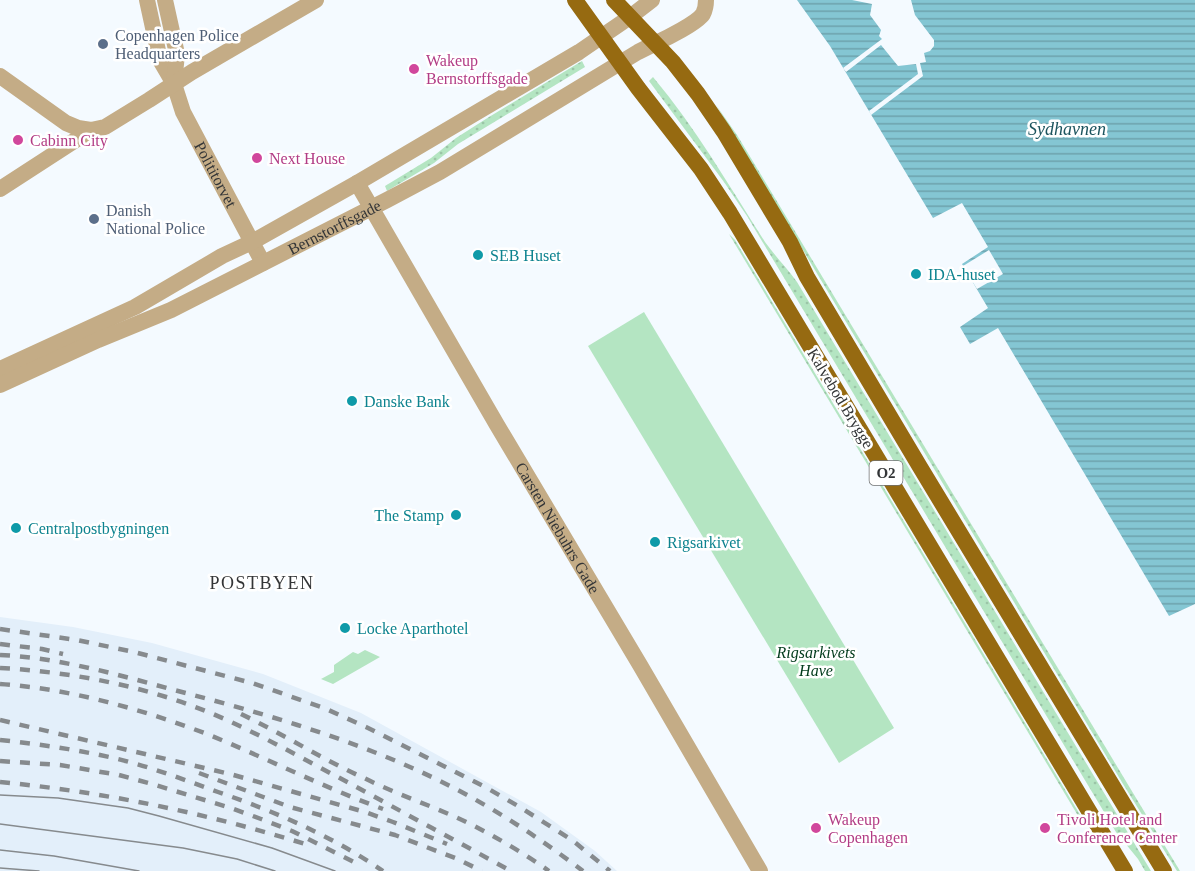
<svg xmlns="http://www.w3.org/2000/svg" width="1195" height="871" font-family="'Times New Roman',serif">
<style>
.built{fill:#e3effa}
.grass{fill:url(#grass-dots)}
.green{fill:#b4e5c2}
.water{fill:url(#water-rules)}
.pier{fill:#f4faff}
.lines{fill:none;stroke-linecap:round;stroke-linejoin:round}
.minor{stroke:#c4ac86;stroke-width:16}
.tertiary{stroke:#c4ac86;stroke-width:16}
.primary{stroke:#966a11;stroke-width:16}
.tram{stroke:#868a8d;stroke-width:1.5}
.rail{stroke:#868a8d;stroke-width:4.5;stroke-dasharray:10 10;stroke-linecap:butt}
.service-dot{fill:#5c6f8a;stroke:#fff;stroke-width:2}
.hotel-dot{fill:#d1479c;stroke:#fff;stroke-width:2}
.culture-dot{fill:#0f9aa8;stroke:#fff;stroke-width:2}
.labels{text-anchor:middle;stroke-width:5;stroke-linejoin:round;paint-order:stroke}
.shield{fill:#fff;stroke:#707273;stroke-width:1.5}
.shield-label{font-size:15px;font-weight:bold;fill:#333537}
.service-label{font-size:16px;fill:#4e5e75;stroke:#fff;text-anchor:start}
.hotel-label{font-size:16px;fill:#b23c85;stroke:#fff;text-anchor:start}
.street-label{font-size:16px;fill:#333537;stroke:#fff}
.culture-label{font-size:16px;fill:#0d838f;stroke:#fff;text-anchor:start}
.park-label{font-size:16px;font-style:italic;fill:#003a1b;stroke:#fff}
.water-label{font-size:18px;font-style:italic;fill:#1c545e;stroke:#fff}
.neighbourhood-label{font-size:18px;letter-spacing:1.5px;fill:#333537;stroke:#fff}
</style>
<defs>
<pattern id="grass-dots" width="8" height="8" patternUnits="userSpaceOnUse" patternTransform="scale(1.5)"><rect width="8" height="8" fill="#b4e5c2"/><path d="M2 2h.1M6 6h.1" fill="none" stroke="#9bc5a7" stroke-width="1.8" stroke-linecap="round"/></pattern>
<pattern id="water-rules" width="6" height="5" patternUnits="userSpaceOnUse" patternTransform="scale(1.5)"><rect width="6" height="5" fill="#84c6d3"/><path d="M0 2.5h6" fill="none" stroke="#6da2ac"/></pattern>
</defs>
<rect width="100%" height="100%" fill="#f4faff"/>
<!-- built -->
<polygon class="built" points="0,617 73,627 152,643 263,674 361,713 541,812 595,851 617,871 0,871"/>
<!-- grass -->
<g class="grass">
<polygon points="582,61 585,67 458,144 434,163 387,191 385,186 431,158 456,138 489,117"/>
<path d="M 653,77 C 696,128 729,186 765,242 C 775,256 787,268 797,282 L 1151,871 L 1145,871 L 1138,859 L 1116,832 L 747,216 L 724,182 L 649,81 Z"/>
<polygon points="716,105 737,135 1180,871 1177,871 1123,784"/>
<polygon points="729,234 735,240 1052,768 1082,818 1080,819"/>
</g>
<!-- green -->
<g class="green">
<polygon points="644,312 894,728 839,763 588,346"/>
<polygon points="365,650 380,657 333,684 321,679 334,672 334,665 353,652 358,654"/>
</g>
<!-- water -->
<polygon class="water" points="797,0 1195,0 1195,604 1169,616 998,328 970,344 960,327 988,308 962,264 988,247 962,203 933,218 830,46"/>
<!-- pier -->
<g class="pier">
<polygon points="852,0 911,0 915,15 934,40 934,46 930,51 924,53 926,62 920,63 923,76 871,115 869,111 918,74 916,64 898,66 881,45 846,72 843,68 882,39 879,36 881,30 870,15 872,4"/>
<polygon points="989,250 1003,274 977,289 963,266"/>
</g>
<g class="lines">
<!-- minor -->
<g class="minor">
<path id="s1" d="M 147,0 L 160,60 L 174,84 L 183,112 L 263,263"/>
<polyline points="165,0 177,54 174,84"/>
<polyline points="630,17 652,0"/>
<path d="M 656,43 C 667,38 697,23 703,14 C 705,10 706,5 706,0"/>
<polyline points="0,76 66,123 78,128 91,130"/>
<path id="s2" d="M 357,183 L 497,425 L 640,665 L 760,871"/>
<polyline points="0,189 91,130 105,127 149,100 192,72 316,0"/>
</g>
<!-- tertiary -->
<g class="tertiary">
<polyline points="0,369 135,307 222,256 252,242 357,183 579,52 630,17"/>
<path id="s3" d="M 0,385 L 98,340 L 171,310 L 387,200 L 440,172 L 638,52 L 656,43"/>
</g>
<!-- primary -->
<g class="primary">
<polyline points="575,0 638,88 701,169 730,213 1125,871"/>
<polyline points="614,0 673,62 698,94 724,132 790,242 807,277 920,467 1164,871"/>
</g>
<!-- tram -->
<g class="tram">
<polyline points="0,795 58,798 128,808 159,816 272,848 335,871"/>
<polyline points="0,824 183,848 237,859 275,871"/>
<polyline points="0,850 54,856 139,871"/>
<polyline points="0,868 39,871"/>
</g>
<!-- rail -->
<g class="rail">
<polyline points="0,629 77,640 134,652 252,683 324,708 366,727 487,788 518,806 572,840 610,871"/>
<polyline points="0,644 42,649 63,654"/>
<path d="M 0,655 C 61,658 119,675 178,691 C 266,714 359,741 440,781 C 491,806 538,837 583,871"/>
<path d="M 0,668 C 72,672 146,686 213,714 C 260,734 305,760 351,784 C 404,813 458,842 511,871"/>
<path d="M 0,684 C 71,689 141,709 207,734 C 266,758 323,787 383,809"/>
<path d="M 241,714 C 283,734 322,759 364,778 C 396,794 430,805 462,820 C 493,835 522,852 549,871"/>
<polyline points="0,720 230,774 365,812 393,822 447,844"/>
<path d="M 0,740 C 37,744 73,749 109,757 C 146,765 182,779 218,792 C 276,812 332,836 383,871"/>
<polyline points="0,761 60,765 119,775 152,784 231,808 261,819 292,831 360,865"/>
<polyline points="199,773 290,807 395,835 455,858 482,871"/>
<path d="M 0,782 C 104,792 206,813 305,844"/>
</g>
</g>
<!-- markers -->
<g class="service-dot">
<circle cx="103" cy="44" r="6"/>
<circle cx="94" cy="219" r="6"/>
</g>
<g class="hotel-dot">
<circle cx="414" cy="69" r="6"/>
<circle cx="18" cy="140" r="6"/>
<circle cx="257" cy="158" r="6"/>
<circle cx="816" cy="828" r="6"/>
<circle cx="1045" cy="828" r="6"/>
</g>
<g class="culture-dot">
<circle cx="478" cy="255" r="6"/>
<circle cx="916" cy="274" r="6"/>
<circle cx="352" cy="401" r="6"/>
<circle cx="456" cy="515" r="6"/>
<circle cx="16" cy="528" r="6"/>
<circle cx="655" cy="542" r="6"/>
<circle cx="345" cy="628" r="6"/>
</g>
<g class="labels">
<!-- shield labels -->
<rect class="shield" x="869.5" y="461" width="33" height="24" rx="4.5"/>
<g class="shield-label">
<text x="886" y="478">O2</text>
</g>
<!-- service labels -->
<g class="service-label">
<text x="115" y="41">Copenhagen Police<tspan x="115" dy="18">Headquarters</tspan></text>
<text x="106" y="216">Danish<tspan x="106" dy="18">National Police</tspan></text>
</g>
<!-- hotel labels -->
<g class="hotel-label">
<text x="426" y="66">Wakeup<tspan x="426" dy="18">Bernstorffsgade</tspan></text>
<text x="30" y="146">Cabinn City</text>
<text x="269" y="164">Next House</text>
<text x="828" y="825">Wakeup<tspan x="828" dy="18">Copenhagen</tspan></text>
<text x="1057" y="825">Tivoli Hotel and<tspan x="1057" dy="18">Conference Center</tspan></text>
</g>
<!-- street labels -->
<g class="street-label">
<text dy="6" stroke="none"><textPath href="#s1" startOffset="189">Polititorvet</textPath></text>
<text dy="6" stroke="none"><textPath href="#s3" startOffset="370">Bernstorffsgade</textPath></text>
<text transform="translate(841 398) rotate(59)" y="6">Kalvebod Brygge</text>
<text dy="6" stroke="none"><textPath href="#s2" startOffset="399">Carsten Niebuhrs Gade</textPath></text>
</g>
<!-- culture labels -->
<g class="culture-label">
<text x="490" y="261">SEB Huset</text>
<text x="928" y="280">IDA-huset</text>
<text x="364" y="407">Danske Bank</text>
<text x="444" y="521" text-anchor="end">The Stamp</text>
<text x="28" y="534">Centralpostbygningen</text>
<text x="667" y="548">Rigsarkivet</text>
<text x="357" y="634">Locke Aparthotel</text>
</g>
<!-- park labels -->
<g class="park-label">
<text x="816" y="658">Rigsarkivets<tspan x="816" dy="18">Have</tspan></text>
</g>
<!-- water labels -->
<g class="water-label">
<text x="1067" y="135">Sydhavnen</text>
</g>
<!-- neighbourhood labels -->
<g class="neighbourhood-label">
<text x="262" y="589">POSTBYEN</text>
</g>
</g>
</svg>
